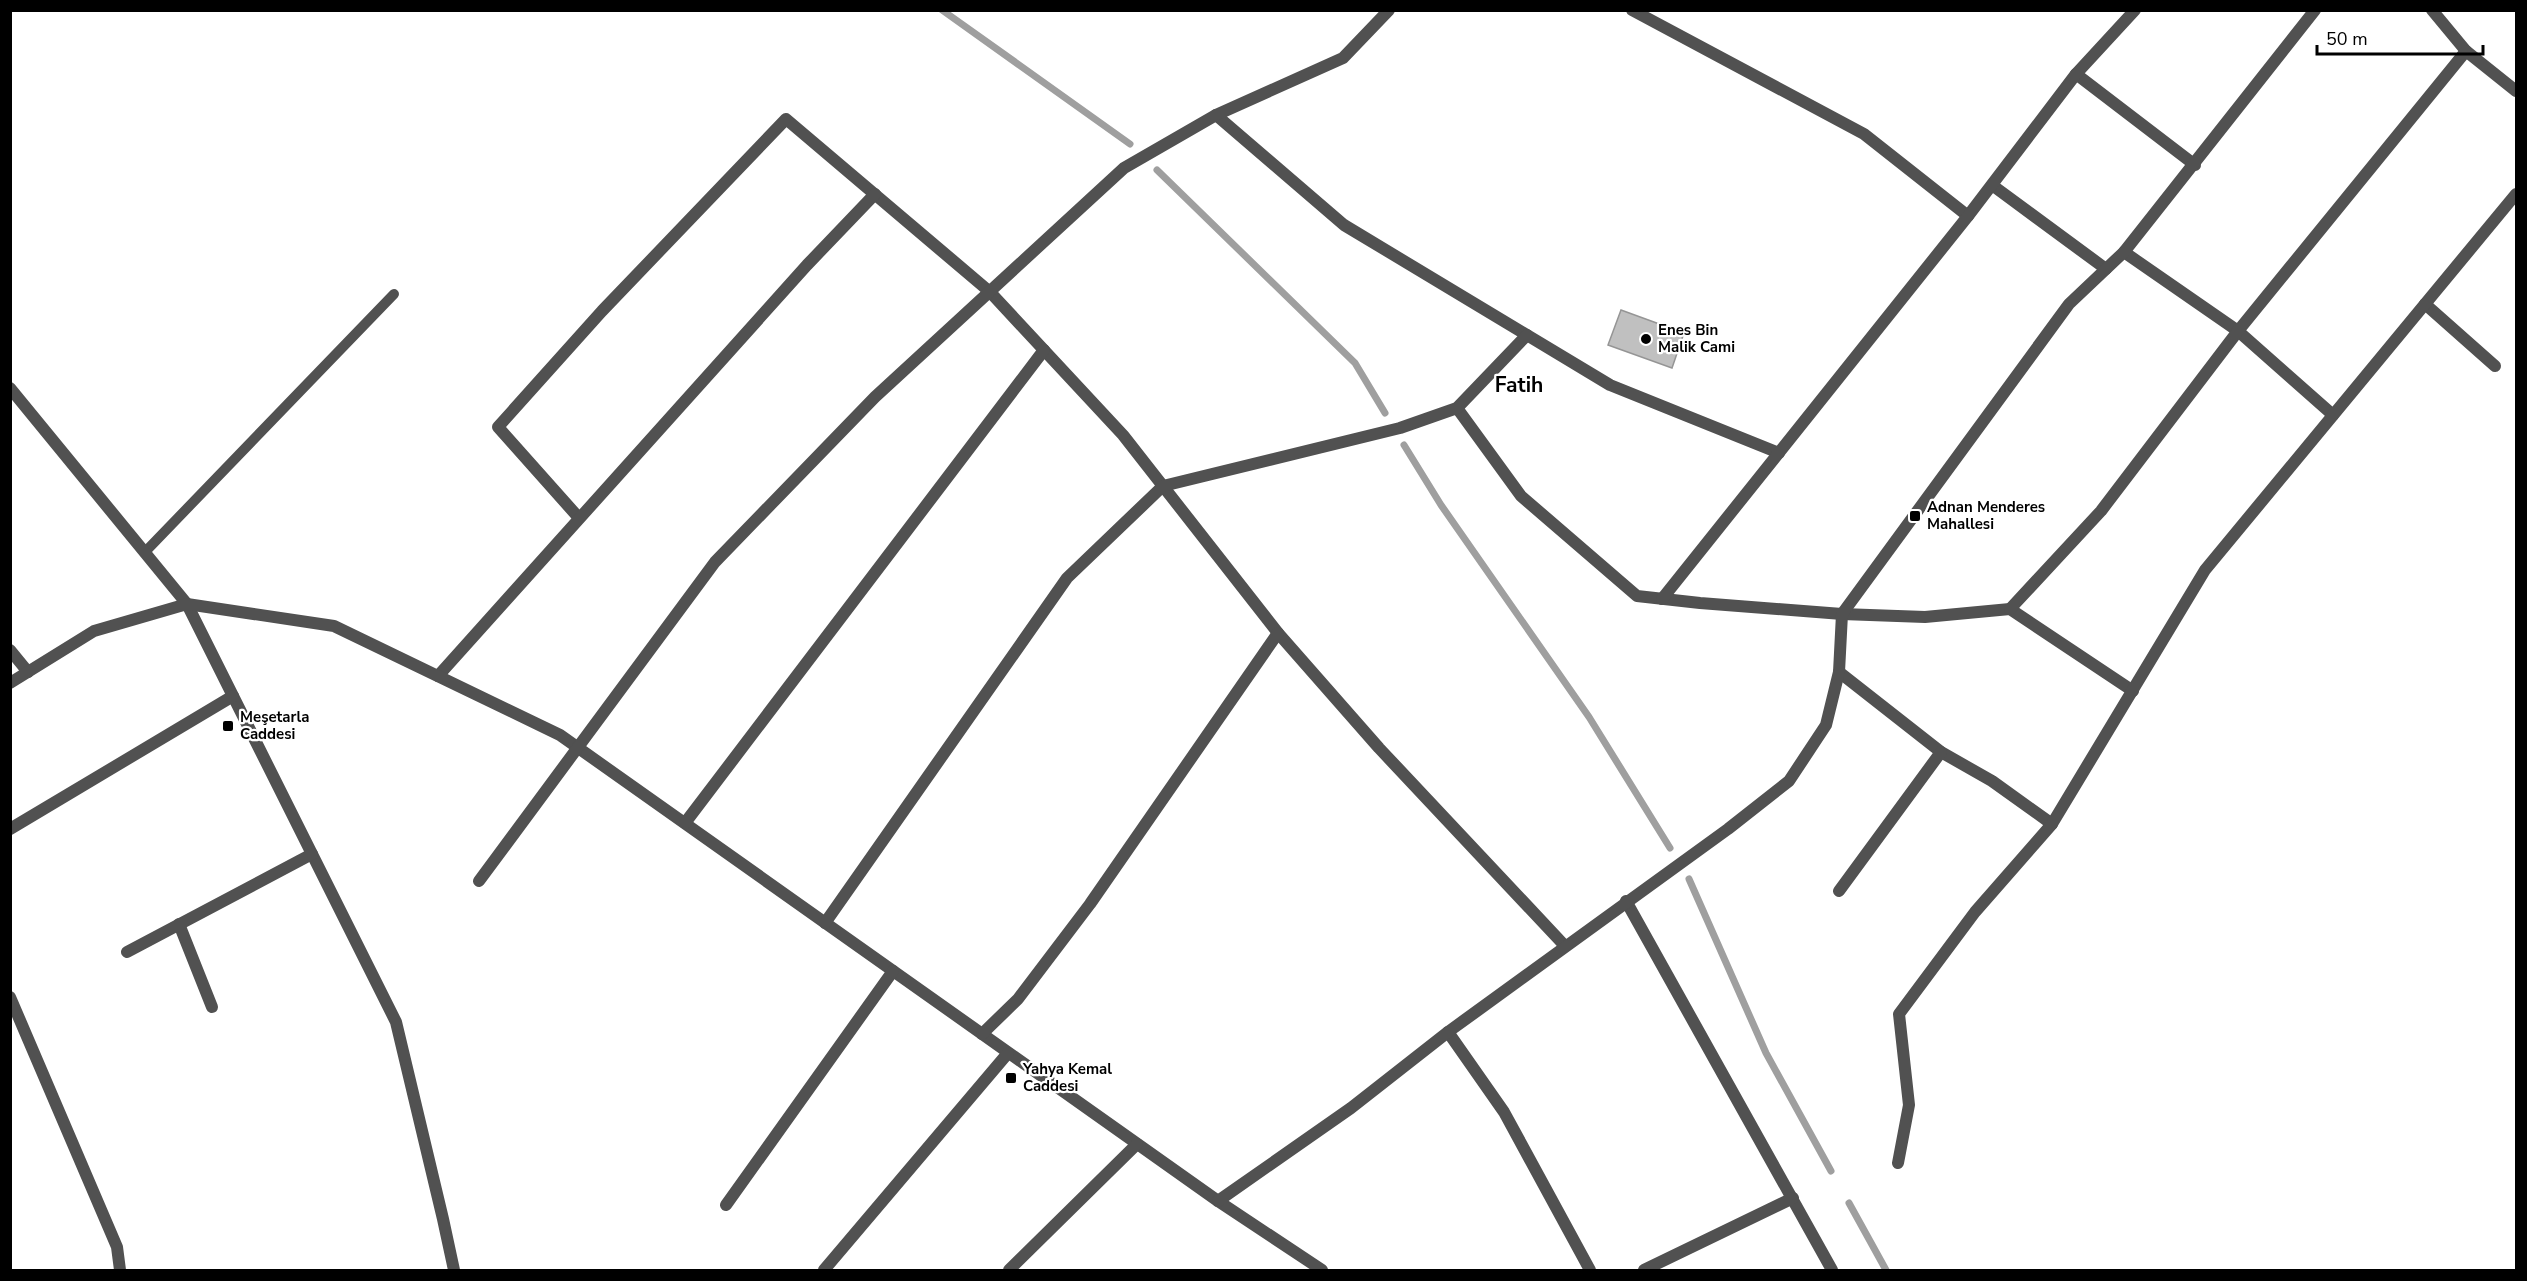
<svg xmlns="http://www.w3.org/2000/svg" width="2527" height="1281" font-family="'Nunito Sans',sans-serif">
<style>
.lines{fill:none;stroke-linecap:round;stroke-linejoin:round}
.stream{stroke:#9f9f9f;stroke-width:7}
.building{fill:#c0c0c0;stroke:#959595;stroke-width:1.5}
.lane{stroke:#515151;stroke-width:10}
.street{stroke:#515151;stroke-width:12}
.poi-dot{fill:#000;stroke:#fff;stroke-width:2}
.labels{text-anchor:middle;stroke-width:4.5;stroke-linejoin:round;paint-order:stroke}
.poi-label{font-size:15px;font-weight:bold;fill:#000;stroke:#fff;text-anchor:start}
.district-label{font-size:21px;font-weight:bold;fill:#000;stroke:#fff}
</style>
<rect width="100%" height="100%" fill="#fff"/>
<g class="lines">
<!-- stream -->
<g class="stream">
<polyline points="942,10 1130,144"/>
<polyline points="1157,170 1355,363 1385,413"/>
<polyline points="1404,445 1441,505 1589,717 1670,848"/>
<polyline points="1689,879 1766,1053 1831,1171"/>
<polyline points="1849,1203 1886,1270"/>
</g>
</g>
<!-- building -->
<polygon class="building" points="1621,310 1684,333 1672,368 1608,345"/>
<g class="lines">
<!-- lane -->
<polyline class="lane" points="145,552 394,294"/>
<!-- street -->
<g class="street">
<polyline points="1632,10 1864,134 1968,216"/>
<polyline points="2432,10 2466,51 2516,91"/>
<polyline points="2076,74 2195,165"/>
<polyline points="1216,115 1344,225 1610,385 1779,453"/>
<polyline points="1992,185 2106,269"/>
<polyline points="2124,252 2238,331 2333,415"/>
<polyline points="2425,304 2495,366"/>
<polyline points="10,388 187,604 396,1022 443,1219 454,1270"/>
<polyline points="1457,408 1521,496 1637,596 1700,603 1842,614 1925,617 2010,609 2133,691"/>
<polyline points="579,518 498,427 602,311 786,119 990,292 1123,435 1278,633 1379,748 1565,946"/>
<polyline points="1662,599 1968,216 2076,74 2135,10"/>
<polyline points="2010,609 2101,511 2238,331 2466,51"/>
<polyline points="10,650 28,672"/>
<polyline points="1839,672 1941,752 1992,781 2052,824"/>
<polyline points="438,676 807,265 875,194"/>
<polyline points="10,683 94,631 187,604 334,626 560,735 1218,1201 1322,1270"/>
<polyline points="685,823 1044,350"/>
<polyline points="10,829 233,696"/>
<polyline points="479,881 715,562 875,397 1124,168 1216,115 1343,58 1389,10"/>
<polyline points="1839,891 1941,752"/>
<polyline points="1626,901 1832,1270"/>
<polyline points="825,923 1067,578 1163,486 1400,428 1457,408 1527,335"/>
<polyline points="179,924 212,1007"/>
<polyline points="127,952 312,854"/>
<polyline points="10,997 117,1247 120,1270"/>
<polyline points="1448,1032 1504,1112 1590,1270"/>
<polyline points="982,1034 1018,999 1090,904 1278,633"/>
<polyline points="1898,1163 1909,1105 1899,1014 1975,912 2052,824 2205,570 2516,194"/>
<polyline points="1218,1201 1351,1108 1448,1032 1728,829 1789,781 1826,725 1839,672 1842,614 2069,304 2124,252 2315,10"/>
<polyline points="726,1205 893,971"/>
<polyline points="824,1270 1008,1053"/>
<polyline points="1009,1270 1137,1144"/>
<polyline points="1644,1270 1793,1198"/>
</g>
</g>
<!-- markers -->
<g class="poi-dot">
<circle cx="1646" cy="339" r="6"/>
<rect x="1909" y="510" width="12" height="12" rx="3"/>
<rect x="222" y="720" width="12" height="12" rx="3"/>
<rect x="1005" y="1072" width="12" height="12" rx="3"/>
</g>
<g class="labels">
<!-- poi labels -->
<g class="poi-label">
<text x="1658" y="335">Enes Bin<tspan x="1658" dy="17">Malik Cami</tspan></text>
<text x="1927" y="512">Adnan Menderes<tspan x="1927" dy="17">Mahallesi</tspan></text>
<text x="240" y="722">Meşetarla<tspan x="240" dy="17">Caddesi</tspan></text>
<text x="1023" y="1074">Yahya Kemal<tspan x="1023" dy="17">Caddesi</tspan></text>
</g>
<!-- district labels -->
<g class="district-label">
<text x="1519" y="392">Fatih</text>
</g>
</g>
<!-- border -->
<rect width="2527" height="1281" fill="none" stroke="#000000" stroke-width="24"/>
<!-- scale -->
<path d="M2317 45v9h166v-9" fill="none" stroke="#000000" stroke-width="3"/>
<text x="2326" y="45" font-size="18" fill="#000000" stroke="#ffffff" stroke-width="4.5" paint-order="stroke">50 m</text>
</svg>
